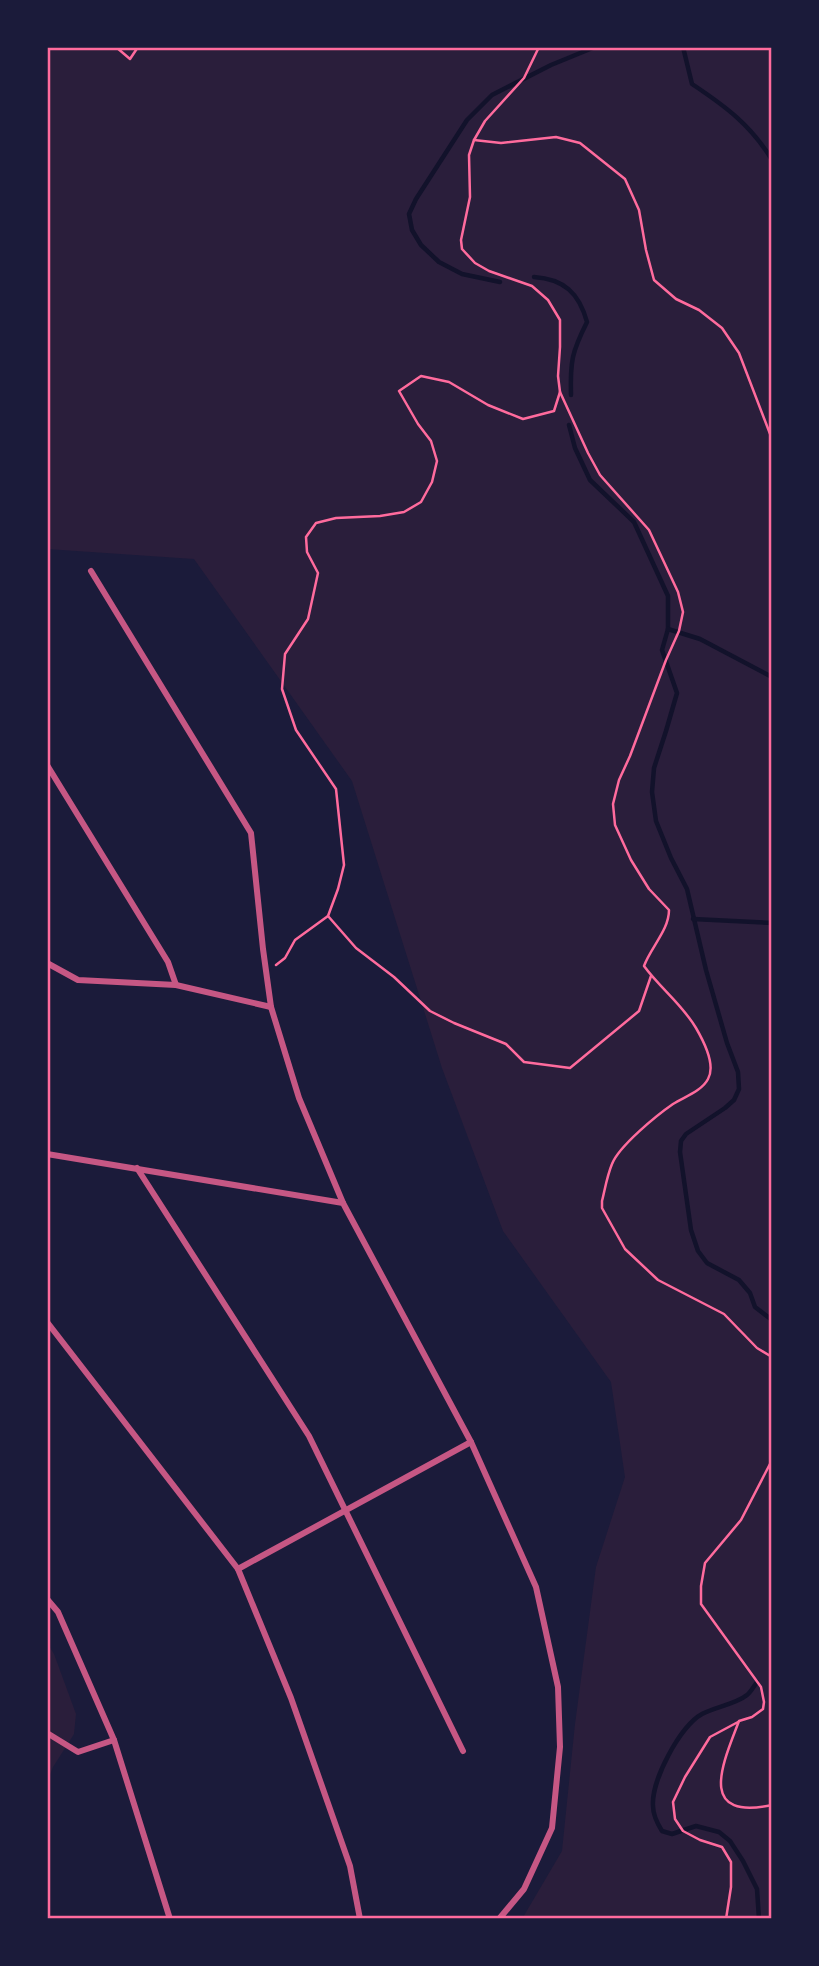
<svg xmlns="http://www.w3.org/2000/svg" width="819" height="1966" font-family="Roboto,sans-serif">
<style>
.green{fill:#2a1e3b}
.lines{fill:none;stroke-linecap:round;stroke-linejoin:round}
.stream{stroke:#12122b;stroke-width:4.5}
.path{stroke:#ff6b9d;stroke-width:2.5}
.minor{stroke:#c65784;stroke-width:6}
.neatline{fill:none;stroke:#ff6b9d;stroke-width:2.5}
</style>
<rect width="100%" height="100%" fill="#1b1b3a"/>
<!-- green -->
<g class="green">
<polygon points="47,47 772,47 772,1919 522,1919 562,1851 575,1724 596,1567 625,1477 611,1382 503,1231 442,1068 352,781 194,559 47,549"/>
<polygon points="47,1643 54,1654 76,1714 74,1734 53,1767 47,1782"/>
</g>
<g class="lines">
<!-- stream -->
<g class="stream">
<path d="M 683,47 L 692,84 C 725,106 751,125 772,160"/>
<path d="M 534,277 C 564,279 579,293 587,322 C 572,352 570,361 571,395"/>
<polyline points="500,282 462,274 439,262 421,245 412,230 409,214 416,199 467,120 492,95 551,65 595,47"/>
<polyline points="569,425 575,448 590,480 634,522 668,596 668,629 662,650 677,693 666,731 654,768 652,792 656,821 671,858 687,889 706,970 727,1043 738,1072 739,1089 734,1100 725,1108 686,1134 681,1141 680,1152 691,1230 698,1251 707,1263 739,1280 750,1293 755,1307 772,1320"/>
<polyline points="668,629 700,639 772,677"/>
<polyline points="693,919 772,923"/>
<path d="M 757,1682 C 754,1686 751,1692 747,1695 C 736,1704 715,1707 702,1714 C 680,1726 651,1781 653,1806 C 653,1815 657,1823 662,1831 L 672,1834 L 696,1826 L 719,1832 L 730,1841 L 743,1861 L 757,1889 L 759,1919"/>
</g>
<!-- path -->
<g class="path">
<polyline points="116,47 130,59 138,47"/>
<path d="M 539,47 L 524,78 L 485,121 L 474,140 L 469,155 L 470,197 L 461,240 L 462,249 L 475,263 L 489,271 L 532,286 L 548,300 L 560,320 L 560,347 L 558,376 L 560,392 L 588,453 L 600,475 L 649,530 L 678,592 L 683,612 L 679,631 L 666,660 L 630,756 L 619,780 L 613,804 L 615,825 L 631,860 L 649,889 L 669,910 C 669,930 651,947 644,966 C 660,988 682,1004 696,1028 C 703,1040 716,1065 708,1079 C 702,1091 684,1097 673,1104 C 657,1115 619,1146 612,1164 C 607,1176 605,1189 602,1201 L 602,1208 L 625,1249 L 658,1280 L 724,1314 L 757,1348 L 772,1357"/>
<polyline points="474,140 501,143 556,137 580,143 625,179 639,210 646,250 654,280 676,299 699,310 722,328 739,353 772,439"/>
<polyline points="328,916 356,948 394,977 430,1011 454,1023 506,1044 524,1062 570,1068 639,1011 651,976"/>
<polyline points="276,965 285,958 295,940 328,916 338,889 344,865 336,789 296,730 282,689 285,654 308,619 318,573 307,552 306,537 316,523 336,518 380,516 404,512 421,502 432,482 437,461 431,441 418,424 399,391 421,376 449,382 488,405 523,419 554,411 560,392"/>
<path d="M 772,1460 L 741,1520 L 705,1563 L 701,1586 L 701,1604 L 761,1687 L 764,1702 L 763,1709 L 752,1717 L 739,1721 C 723,1763 696,1821 772,1805"/>
<polyline points="726,1919 731,1887 731,1862 722,1847 700,1840 683,1831 675,1819 673,1802 685,1777 710,1737 738,1722"/>
</g>
<!-- minor -->
<g class="minor">
<polyline points="91,571 251,833 263,949 271,1007 299,1098 343,1203"/>
<polyline points="47,765 168,962 176,985"/>
<polyline points="47,963 78,980 176,985 271,1007"/>
<polyline points="47,1154 343,1203 471,1442 536,1587 558,1687 560,1747 552,1828 524,1889 499,1919"/>
<polyline points="137,1168 309,1436 463,1751"/>
<polyline points="47,1322 238,1569 291,1698 350,1866 360,1919"/>
<polyline points="238,1569 471,1442"/>
<polyline points="47,1599 58,1612 114,1740 170,1919"/>
<polyline points="47,1733 78,1752 114,1740"/>
</g>
</g>
<!-- border -->
<rect width="819" height="1966" fill="none" stroke="#1b1b3a" stroke-width="98"/>
<rect x="49" y="49" width="721" height="1868" class="neatline"/>
</svg>
